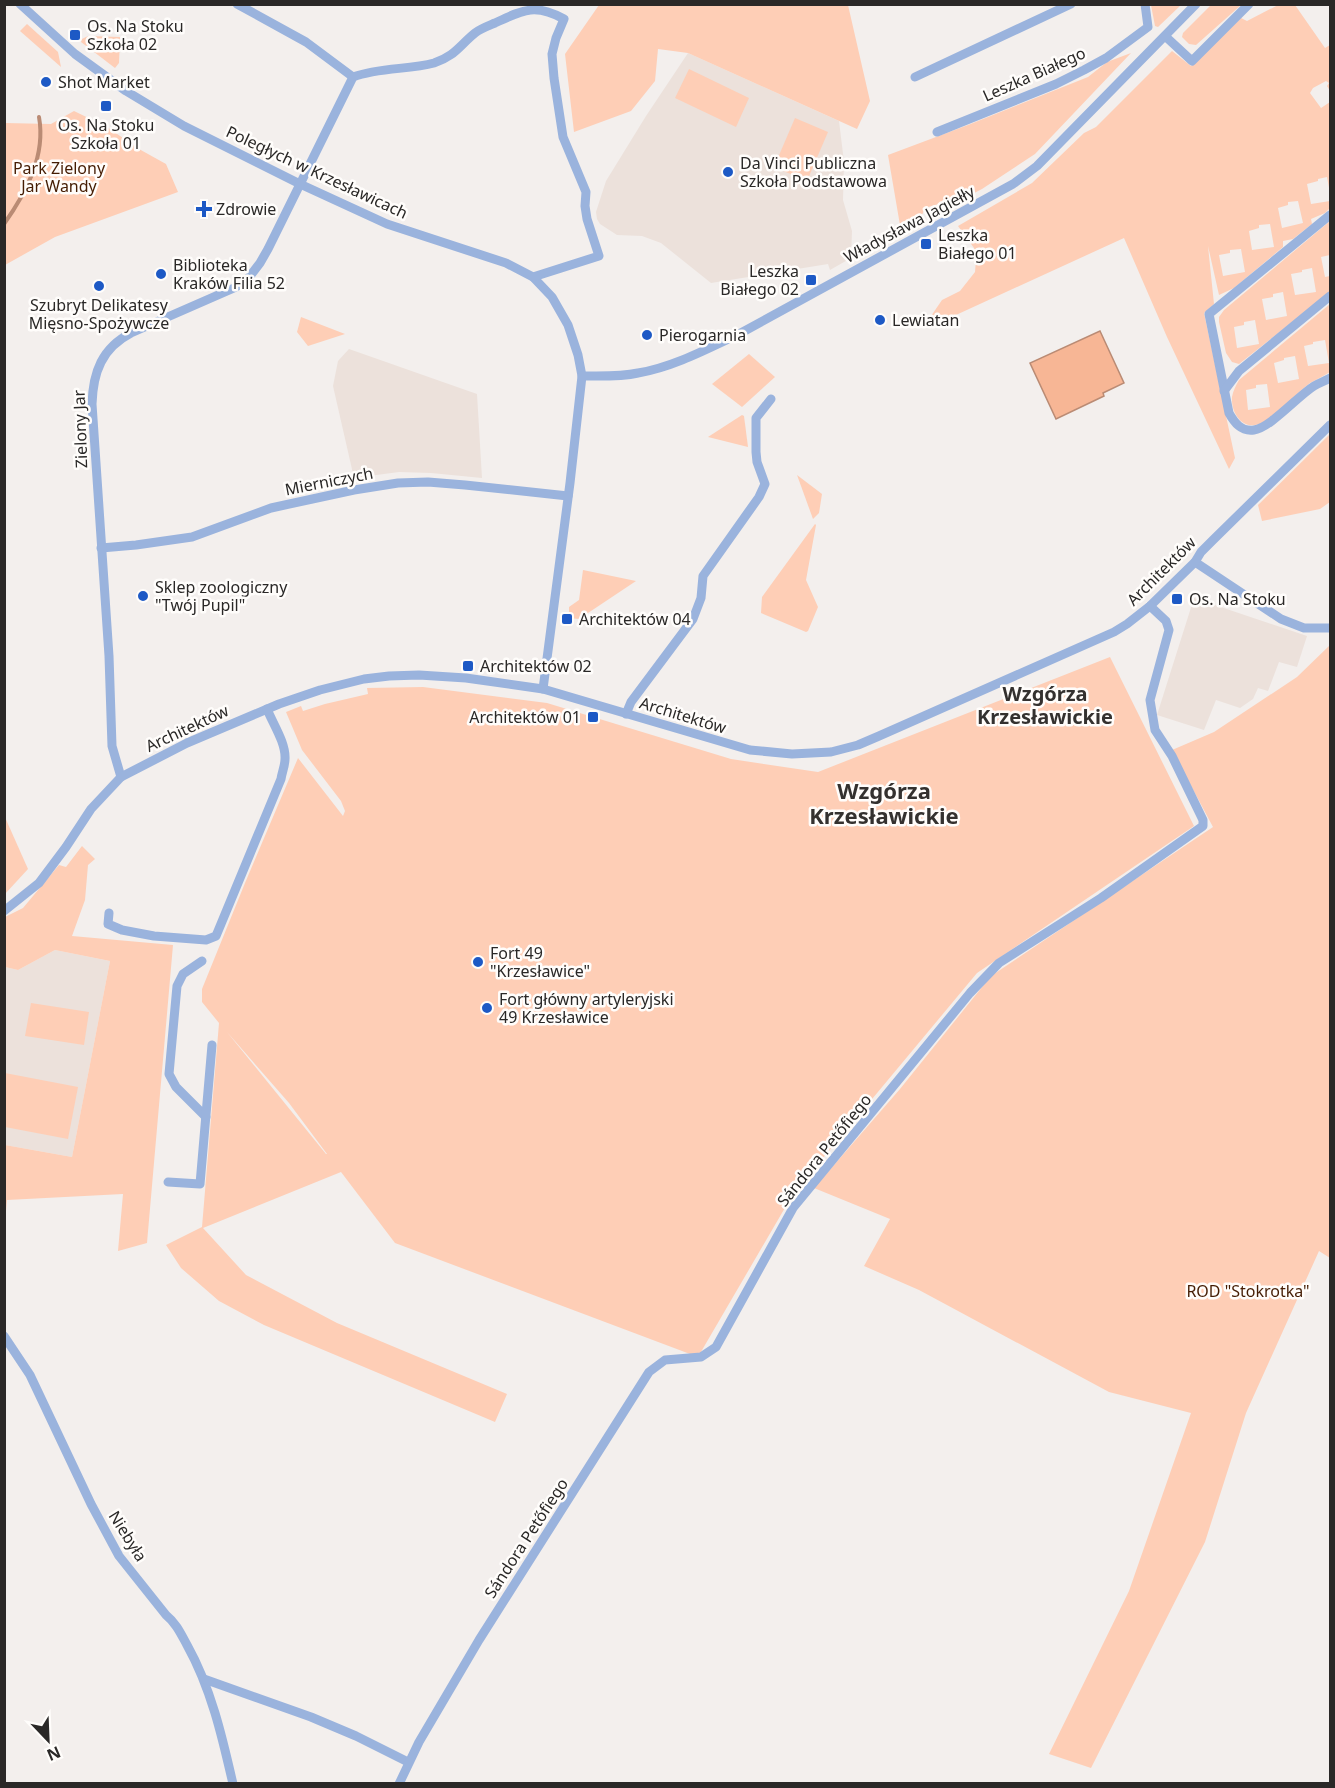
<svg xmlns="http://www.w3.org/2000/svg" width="1335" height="1788" font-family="'Noto Sans',sans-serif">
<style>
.built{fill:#ece1db}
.green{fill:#feceb6;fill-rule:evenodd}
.water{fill:#f7b695;stroke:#ba8b74;stroke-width:1.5}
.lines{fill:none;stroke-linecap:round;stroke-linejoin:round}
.stream{stroke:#ba8b74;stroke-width:4}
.minor{stroke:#9ab3dd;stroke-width:9}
.poi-dot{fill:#1d59c5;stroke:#fffdfb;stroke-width:2}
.labels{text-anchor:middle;stroke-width:5;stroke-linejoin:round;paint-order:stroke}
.poi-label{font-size:16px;fill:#2a2827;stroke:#fffdfb;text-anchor:start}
.street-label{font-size:16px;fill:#2a2827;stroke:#fffdfb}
.park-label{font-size:16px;fill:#451d04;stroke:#fffdfb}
.quarter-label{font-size:20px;font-weight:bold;fill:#34312f;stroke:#fffdfb}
.district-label{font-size:22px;font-weight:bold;fill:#34312f;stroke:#fffdfb}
</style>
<rect width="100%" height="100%" fill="#f3efed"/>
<!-- built -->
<g class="built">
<polygon points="688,53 839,121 844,162 843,200 852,231 851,258 830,270 828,264 711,283 661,243 642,236 617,235 600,224 597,219 596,212 606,181 646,116"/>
<polygon points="349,349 477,394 482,478 431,473 399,472 354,478 333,386 338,361"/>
<polygon points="1194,598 1307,636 1297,667 1279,662 1268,691 1258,688 1253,699 1240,708 1216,700 1204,730 1157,715"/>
<polygon points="55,950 110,961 72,1157 5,1145 5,967 18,970"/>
</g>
<!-- green -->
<g class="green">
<path d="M 1280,4 L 1295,5 L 1325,48 L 1330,45 L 1330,91 L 1327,86 L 1329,83 L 1326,81 L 1313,88 L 1310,93 L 1321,108 L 1330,102 L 1330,193 L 1327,177 L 1318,179 L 1318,181 L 1307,184 L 1311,204 L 1330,201 L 1330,208 L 1325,213 L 1311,219 L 1312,224 L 1293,239 L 1283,241 L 1283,247 L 1234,288 L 1219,295 L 1208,246 L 1214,304 L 1204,313 L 1235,458 L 1229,469 L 1167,337 L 1124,238 L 932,326 L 929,319 L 942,300 L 960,291 L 975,272 L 976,260 L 974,248 L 958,226 L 1032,183 L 1084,133 L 1096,127 L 1172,51 L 1191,66 L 1241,18 L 1247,21 ZM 1298,201 L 1303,223 L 1282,228 L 1278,208 L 1288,205 L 1288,202 ZM 1270,224 L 1274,247 L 1252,250 L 1249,231 L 1259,228 L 1259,225 ZM 1241,249 L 1245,272 L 1223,276 L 1219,255 L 1230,253 L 1230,250 Z"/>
<polygon points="599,5 848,5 870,101 857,129 688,53 658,49 655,81 631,111 574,132 565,54"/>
<polygon points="1151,5 1151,4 1181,5 1158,27 1155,26"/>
<polygon points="1211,5 1241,5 1196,45 1189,44 1182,37 1183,33"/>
<polygon points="27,24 58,52 61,67 20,31"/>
<polygon points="88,36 120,37 119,63 115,68 81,42 82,39"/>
<polygon points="1131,53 1035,154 982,189 949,206 945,202 925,208 919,222 901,231 888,155 968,125 1088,77 1107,62"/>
<polygon points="689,69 749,98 736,127 675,98"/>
<polygon points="74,111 107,127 139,149 166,164 178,192 55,237 5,265 5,123 51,124"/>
<polygon points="795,118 828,132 807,181 774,167"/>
<path d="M 1330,221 L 1330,255 L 1321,257 L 1325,277 L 1330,276 L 1330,292 L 1239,364 L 1232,362 L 1226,353 L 1219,322 L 1219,317 L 1224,310 ZM 1312,268 L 1316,292 L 1295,295 L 1291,274 L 1302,272 L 1302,270 ZM 1283,292 L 1287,316 L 1266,320 L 1262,299 L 1273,297 L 1273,294 ZM 1255,320 L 1259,344 L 1237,348 L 1234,327 L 1244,325 L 1244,322 Z"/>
<path d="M 1330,304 L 1330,372 C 1324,376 1317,379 1310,383 C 1296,393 1271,423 1255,425 C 1240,427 1231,411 1232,397 C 1233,391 1236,385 1239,380 ZM 1325,340 L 1329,363 L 1308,366 L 1304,346 L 1313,344 L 1313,342 ZM 1295,356 L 1299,379 L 1278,383 L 1274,363 L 1284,360 L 1284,358 ZM 1267,384 L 1270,407 L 1248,410 L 1246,390 L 1256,388 L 1256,385 Z"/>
<polygon points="301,317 345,334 308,346 297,332"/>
<polygon points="749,354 775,377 742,407 712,384"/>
<polygon points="742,415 744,416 748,447 708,437"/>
<polygon points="1330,434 1330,502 1320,509 1262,521 1258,505"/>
<polygon points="797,475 822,494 819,513 813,519"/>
<polygon points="815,524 816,525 806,580 818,607 808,631 806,632 761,613 762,597"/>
<polygon points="583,570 636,581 579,619 569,618 569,607 579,600"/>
<polygon points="1330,645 1330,1258 1319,1251 1246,1413 1205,1542 1091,1768 1049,1754 1129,1591 1191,1413 1109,1392 919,1290 864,1266 890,1219 814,1188 900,1089 991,976 1213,827 1172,750 1214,732 1297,677"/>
<path d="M 1110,657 L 1194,826 L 977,973 L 793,1194 L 698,1357 L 395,1243 L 341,1172 L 203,1228 L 246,1275 L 337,1323 L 507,1394 L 495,1422 L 264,1325 L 219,1301 L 181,1268 L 166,1245 L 202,1227 L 219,1023 L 202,1002 L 202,989 L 245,883 L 298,758 L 343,816 L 345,811 L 341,801 L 302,750 L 286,712 L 301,706 L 303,711 L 325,704 L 368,694 L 367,688 L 423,687 L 547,703 L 731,759 L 818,772 ZM 227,1032 L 289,1103 L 327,1154 L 326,1154 Z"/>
<polygon points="4,815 28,869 5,894 4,894"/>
<polygon points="82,846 95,859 88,865 85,900 72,936 173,945 147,1243 118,1251 123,1194 7,1200 5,1222 5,1145 72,1157 110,961 55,950 18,970 5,967 5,917 23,908 59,865 66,867"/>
<polygon points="31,1003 89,1012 84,1045 25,1036"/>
<polygon points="5,1073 78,1087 68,1139 5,1127"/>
</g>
<!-- water -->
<polygon class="water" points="1100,331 1124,383 1103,393 1104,396 1056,419 1030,363"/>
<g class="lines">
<!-- stream -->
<path class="stream" d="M 4,224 C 26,193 46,156 39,117"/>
<!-- minor -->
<g class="minor">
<polyline points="20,4 75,54 126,91 184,126 300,184 387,224 506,263 533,277 552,297 568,325 578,355 582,376 570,483 543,689"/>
<polyline points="237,4 306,42 353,77"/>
<polyline points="1165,36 1192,61 1249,4"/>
<polyline points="915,77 1071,4"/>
<polyline points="937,132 1056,84 1084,70 1106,58 1148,27 1145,4"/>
<path d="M 1330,215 L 1209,314 L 1229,413 C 1234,422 1241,432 1254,430 C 1270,428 1298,396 1314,386 C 1319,383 1325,381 1330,378"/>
<path d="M 582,376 C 601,376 620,377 638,373 C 673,367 707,349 739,334 L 1013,184 L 1037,166 L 1196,4"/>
<polyline points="1224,391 1239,371 1330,296"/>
<polyline points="101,548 136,545 192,537 271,508 354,490 398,483 428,482 465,485 568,496"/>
<polyline points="1195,562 1281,619 1304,628 1330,628"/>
<polyline points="626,714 631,702 693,619 701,598 703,576 759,497 765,484 757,462 756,452 756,418 771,399"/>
<path d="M 121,777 L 112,746 L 109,656 L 92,404 C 93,372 102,348 131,333 L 234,288 L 247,280 L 260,263 L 268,249 L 353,77 C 380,67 409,70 434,63 C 455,56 459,46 475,33 C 480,29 488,26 495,23 C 523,10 535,3 564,19 L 556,38 L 552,54 L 554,78 L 563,137 L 586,192 L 585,206 L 587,219 L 599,256 L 533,277"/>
<polyline points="4,911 39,883 66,847 91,809 121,777 187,743 279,704 320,690 364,679 389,676 419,675 466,678 543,689 750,750 792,754 831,752 858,745 879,736 1114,632 1127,624 1150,606 1195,562 1201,552 1213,540 1330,425"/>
<path d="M 109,913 L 108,924 L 122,930 L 154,936 L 206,940 L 216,936 L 281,779 C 282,772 285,766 285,759 C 286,743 273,724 267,709"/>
<polyline points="202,961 183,974 177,986 169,1074 176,1087 206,1117"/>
<polyline points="168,1182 200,1184 212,1045"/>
<path d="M 4,1336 L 30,1375 L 91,1504 L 119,1556 L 166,1615 C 176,1623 181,1634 187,1645 C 211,1688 222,1736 233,1784"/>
<polyline points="204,1679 311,1717 356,1736 408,1762"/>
<polyline points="399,1784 419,1742 479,1640 649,1372 665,1360 701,1357 716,1347 793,1208 970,993 999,963 1101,898 1203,826 1203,820 1172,756 1155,730 1150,700 1169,630 1166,621 1150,606"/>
</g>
</g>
<!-- markers -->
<g class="poi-dot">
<rect x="69" y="29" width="12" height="12" rx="3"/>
<circle cx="46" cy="82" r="6"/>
<rect x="100" y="100" width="12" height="12" rx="3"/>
<circle cx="728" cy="172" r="6"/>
<path d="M201 200h6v6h6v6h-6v6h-6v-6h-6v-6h6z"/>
<rect x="920" y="238" width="12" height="12" rx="3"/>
<circle cx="161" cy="274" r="6"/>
<rect x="805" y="274" width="12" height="12" rx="3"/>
<circle cx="99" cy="286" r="6"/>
<circle cx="880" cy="320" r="6"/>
<circle cx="647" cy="335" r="6"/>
<circle cx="143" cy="596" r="6"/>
<rect x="1171" y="593" width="12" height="12" rx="3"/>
<rect x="561" y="613" width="12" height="12" rx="3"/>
<rect x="462" y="660" width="12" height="12" rx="3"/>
<rect x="587" y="711" width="12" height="12" rx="3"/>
<circle cx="478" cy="962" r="6"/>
<circle cx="487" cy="1008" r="6"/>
</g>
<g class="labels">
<!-- poi labels -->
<g class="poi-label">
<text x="87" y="32">Os. Na Stoku<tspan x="87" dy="18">Szkoła 02</tspan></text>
<text x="58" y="88">Shot Market</text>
<text x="106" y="131" text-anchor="middle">Os. Na Stoku<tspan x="106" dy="18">Szkoła 01</tspan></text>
<text x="740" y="169">Da Vinci Publiczna<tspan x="740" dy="18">Szkoła Podstawowa</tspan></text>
<text x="216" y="215">Zdrowie</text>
<text x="938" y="241">Leszka<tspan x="938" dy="18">Białego 01</tspan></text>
<text x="173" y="271">Biblioteka<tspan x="173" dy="18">Kraków Filia 52</tspan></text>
<text x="799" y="277" text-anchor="end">Leszka<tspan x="799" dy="18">Białego 02</tspan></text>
<text x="99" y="311" text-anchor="middle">Szubryt Delikatesy<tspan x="99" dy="18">Mięsno-Spożywcze</tspan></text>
<text x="892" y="326">Lewiatan</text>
<text x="659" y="341">Pierogarnia</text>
<text x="155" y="593">Sklep zoologiczny<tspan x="155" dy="18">"Twój Pupil"</tspan></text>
<text x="1189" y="605">Os. Na Stoku</text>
<text x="579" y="625">Architektów 04</text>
<text x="480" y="672">Architektów 02</text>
<text x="581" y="723" text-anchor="end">Architektów 01</text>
<text x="490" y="959">Fort 49<tspan x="490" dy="18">"Krzesławice"</tspan></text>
<text x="499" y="1005">Fort główny artyleryjski<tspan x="499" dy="18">49 Krzesławice</tspan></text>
</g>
<!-- street labels -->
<g class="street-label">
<text transform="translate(1034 74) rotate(-24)" y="6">Leszka Białego</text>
<text transform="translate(317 172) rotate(25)" y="6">Poległych w Krzesławicach</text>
<text transform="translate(909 224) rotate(-28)" y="6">Władysława Jagiełły</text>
<text transform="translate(80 429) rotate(-92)" y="6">Zielony Jar</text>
<text transform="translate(329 481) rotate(-11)" y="6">Mierniczych</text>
<text transform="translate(1161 571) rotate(-45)" y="6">Architektów</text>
<text transform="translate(683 715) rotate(17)" y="6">Architektów</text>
<text transform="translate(187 728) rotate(-25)" y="6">Architektów</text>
<text transform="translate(824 1150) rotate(-51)" y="6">Sándora Petőfiego</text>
<text transform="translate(128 1536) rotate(58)" y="6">Niebyła</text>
<text transform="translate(526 1538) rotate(-57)" y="6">Sándora Petőfiego</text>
</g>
<!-- park labels -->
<g class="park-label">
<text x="59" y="174">Park Zielony<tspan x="59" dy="18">Jar Wandy</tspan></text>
<text x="1248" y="1297">ROD "Stokrotka"</text>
</g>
<!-- quarter labels -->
<g class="quarter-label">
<text x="1045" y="701">Wzgórza<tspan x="1045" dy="23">Krzesławickie</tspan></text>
</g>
<!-- district labels -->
<g class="district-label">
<text x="884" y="799">Wzgórza<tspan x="884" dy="25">Krzesławickie</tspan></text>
</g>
</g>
<!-- border -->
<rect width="1335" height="1788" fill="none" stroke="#2a2827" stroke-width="12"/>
<!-- north arrow -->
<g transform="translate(48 1740) rotate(157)" stroke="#fffdfb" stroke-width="4.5" paint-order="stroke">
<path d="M0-4.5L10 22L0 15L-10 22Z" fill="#2a2827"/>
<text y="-9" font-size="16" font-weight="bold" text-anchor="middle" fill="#2a2827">N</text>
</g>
</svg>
